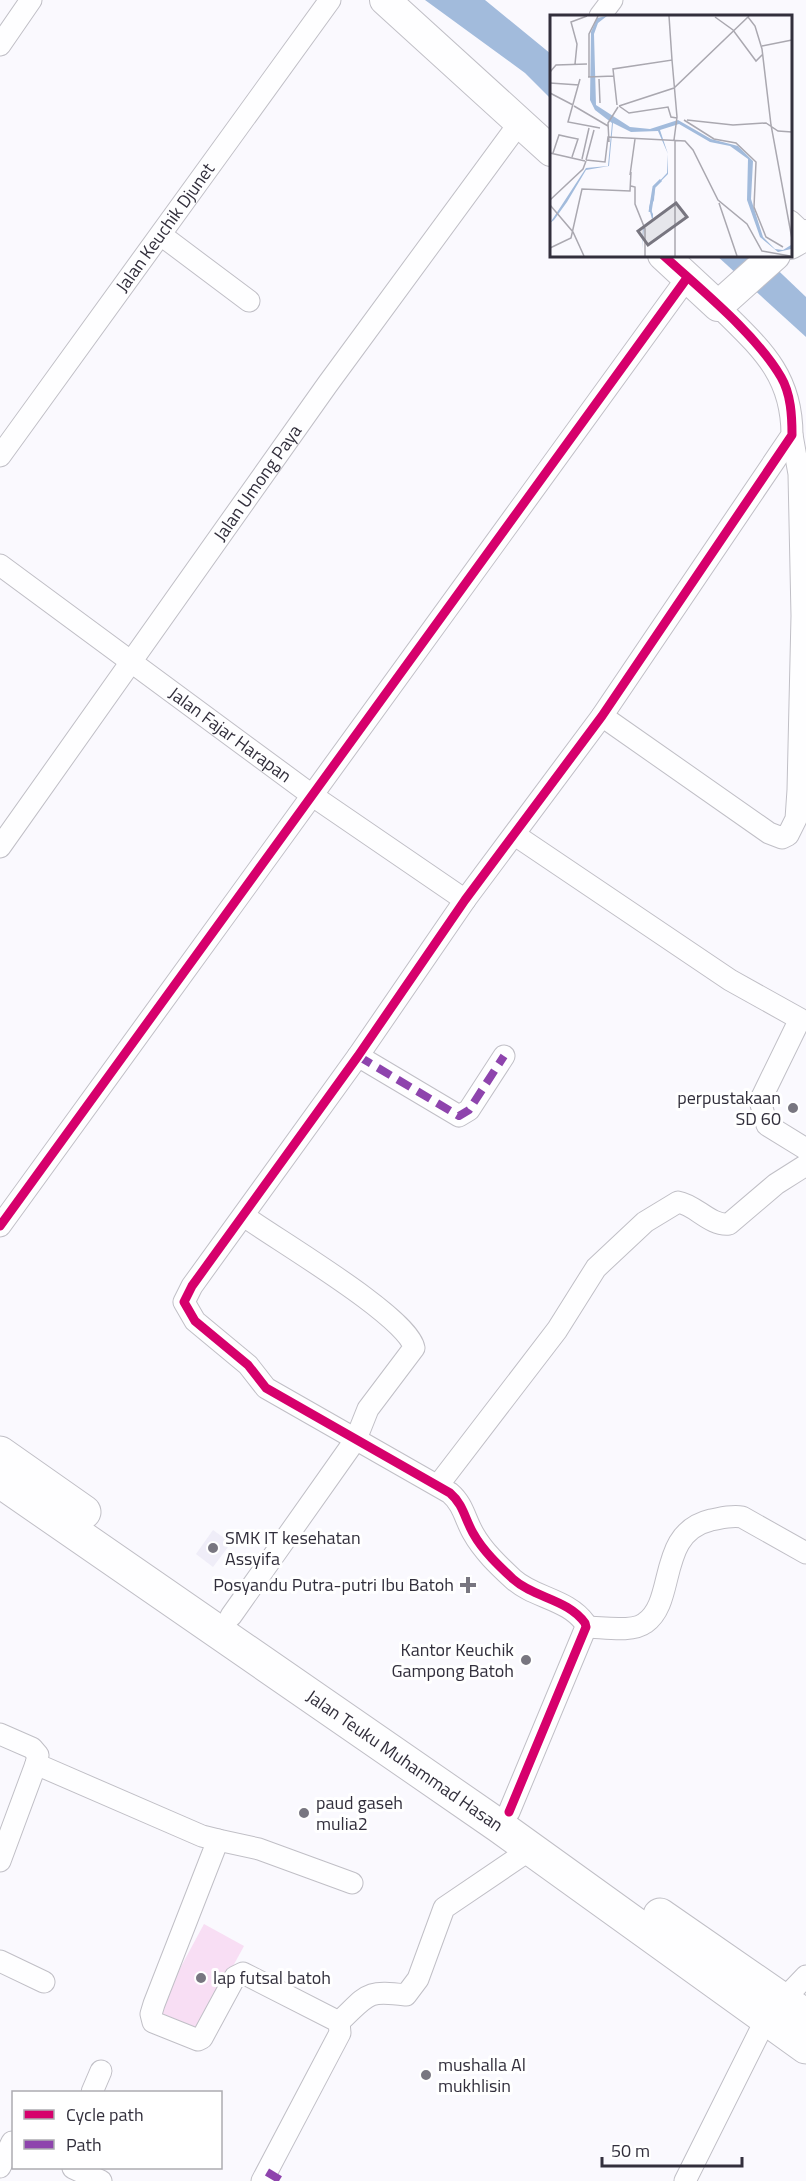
<svg xmlns="http://www.w3.org/2000/svg" width="806" height="2181" font-family="'Titillium Web',sans-serif">
<style>
.built{fill:#efedf8}
.pitch{fill:#f8def4}
.water{fill:#a2bbdc}
.lines{fill:none;stroke-linecap:round;stroke-linejoin:round}
.street-casing{stroke:#c0bfc6;stroke-width:23}
.secondary-casing{stroke:#c0bfc6;stroke-width:32}
.highway-casing{stroke:#c0bfc6;stroke-width:35}
.street{stroke:#fefeff;stroke-width:21}
.secondary{stroke:#fefeff;stroke-width:30}
.highway{stroke:#fefeff;stroke-width:33}
.quiet{stroke:#8e44ad;stroke-width:8;stroke-dasharray:15 8;stroke-linecap:butt}
.cycleway-casing{stroke:#fff;stroke-width:13}
.cycleway{stroke:#d6006c;stroke-width:9}
.poi-dot{fill:#787680;stroke:#fff;stroke-width:2}
.labels{text-anchor:middle;stroke-width:6;stroke-linejoin:round;paint-order:stroke}
.street-label{font-size:18px;fill:#322f3c;stroke:#fff}
.poi-label{font-size:18px;fill:#322f3c;stroke:#fff;text-anchor:start}
.inset-river{fill:none;stroke:#a2bbdc;stroke-width:3}
.inset-road{fill:none;stroke:#aaa8b0;stroke-width:1.5}
.view{fill:#787680;fill-opacity:0.15;stroke:#787680;stroke-width:3}
.inset-edge{fill:none;stroke:#322f3c;stroke-width:3}
</style>
<rect width="100%" height="100%" fill="#faf9fe"/>
<!-- built -->
<polygon class="built" points="213,1530 231,1543 213,1567 196,1554"/>
<!-- pitch -->
<polygon class="pitch" points="204,1924 244,1946 197,2032 157,2011"/>
<!-- water -->
<g class="water">
<polygon points="425,0 485,0 551,54 551,99 525,73"/>
<polygon points="716,255 762,255 806,297 806,337"/>
</g>
<g class="lines">
<!-- street casing -->
<g class="street-casing">
<g id="street">
<polyline points="600,16 612,0"/>
<polyline points="0,45 31,0"/>
<polyline points="790,221 805,235"/>
<polyline points="161,235 249,301"/>
<path id="s1" d="M 0,456 L 330,0"/>
<path id="s2" d="M 0,565 L 313,796 L 465,900"/>
<polyline points="602,716 769,833 782,838 788,835 796,819 798,790 802,616 799,474 792,435"/>
<polyline points="515,835 730,980 800,1019 760,1101 767,1125 806,1149"/>
<path id="s3" d="M 0,847 L 327,385 L 520,122"/>
<polyline points="358,1056 459,1116 469,1110 504,1056"/>
<path d="M 0,1226 C 230,910 456,592 687,278"/>
<path d="M 439,1484 L 557,1330 L 596,1268 L 645,1222 L 678,1202 C 696,1205 710,1226 729,1224 L 776,1184 L 806,1165"/>
<path d="M 231,1616 L 356,1439 L 368,1409 L 414,1348 C 409,1317 274,1238 244,1216"/>
<path d="M 586,1627 C 602,1627 632,1633 645,1623 C 677,1601 656,1533 711,1520 C 722,1518 731,1515 742,1517 L 806,1553"/>
<polyline points="0,1734 32,1748 38,1755 36,1764 202,1836 218,1840 154,2004 151,2014 153,2022 198,2040 202,2038 235,1977 243,1973 339,2022 340,2033 262,2181"/>
<path d="M 509,1812 L 586,1627 L 585,1623 C 568,1599 534,1598 513,1579 C 499,1566 483,1551 473,1533 C 465,1519 463,1504 450,1493 L 266,1388 L 248,1365 L 195,1321 L 184,1302 L 192,1286 L 358,1056 L 465,900 L 602,716 L 792,435 C 792,373 759,347 718,306"/>
<polyline points="218,1840 259,1849 352,1883"/>
<polyline points="0,1861 36,1764"/>
<polyline points="0,1961 44,1982"/>
<polyline points="784,1999 806,1976"/>
<path d="M 339,2022 C 369,1994 365,1990 406,1995 L 418,1979 L 444,1908 L 531,1849"/>
<polyline points="92,2092 101,2071"/>
<polyline points="0,2167 12,2142"/>
<polyline points="73,2168 101,2181"/>
<polyline points="685,2181 766,2019"/>
</g>
</g>
<!-- secondary casing -->
<g class="secondary-casing">
<g id="secondary">
<polyline points="385,0 551,151"/>
<polyline points="790,244 806,235"/>
<polyline points="663,255 718,306 775,255"/>
</g>
</g>
<!-- highway casing -->
<g class="highway-casing">
<g id="highway">
<polyline points="0,1453 84,1512"/>
<path id="s4" d="M 0,1481 L 499,1826 L 806,2047"/>
<polyline points="660,1915 806,2016"/>
</g>
</g>
<!-- street -->
<use href="#street" class="street"/>
<!-- secondary -->
<use href="#secondary" class="secondary"/>
<!-- highway -->
<use href="#highway" class="highway"/>
<!-- quiet -->
<g class="quiet">
<polyline points="358,1056 459,1116 469,1110 504,1056"/>
<polyline points="267,2172 282,2181"/>
</g>
<!-- cycleway casing -->
<g class="cycleway-casing">
<g id="cycleway">
<path d="M 0,1226 C 230,910 456,592 687,278"/>
<path d="M 509,1812 L 586,1627 L 585,1623 C 568,1599 534,1598 513,1579 C 499,1566 483,1551 473,1533 C 465,1519 463,1504 450,1493 L 266,1388 L 248,1365 L 195,1321 L 184,1302 L 192,1286 L 358,1056 L 465,900 L 602,716 L 792,435 C 792,416 791,394 781,377 C 756,334 700,289 663,255"/>
</g>
</g>
<!-- cycleway -->
<use href="#cycleway" class="cycleway"/>
</g>
<!-- markers -->
<g class="poi-dot">
<circle cx="793" cy="1108" r="6"/>
<circle cx="213" cy="1548" r="6"/>
<path d="M465 1576h6v6h6v6h-6v6h-6v-6h-6v-6h6z"/>
<circle cx="526" cy="1660" r="6"/>
<circle cx="304" cy="1813" r="6"/>
<circle cx="201" cy="1978" r="6"/>
<circle cx="426" cy="2075" r="6"/>
</g>
<g class="labels">
<!-- street labels -->
<g class="street-label">
<text dy="6" stroke="none"><textPath href="#s1" startOffset="282">Jalan Keuchik Djunet</textPath></text>
<text dy="6" stroke="none"><textPath href="#s3" startOffset="446">Jalan Umong Paya</textPath></text>
<text dy="6" stroke="none"><textPath href="#s2" startOffset="286">Jalan Fajar Harapan</textPath></text>
<text dy="6" stroke="none"><textPath href="#s4" startOffset="492">Jalan Teuku Muhammad Hasan</textPath></text>
</g>
<!-- poi labels -->
<g class="poi-label">
<text x="781" y="1104" text-anchor="end">perpustakaan<tspan x="781" dy="21">SD 60</tspan></text>
<text x="225" y="1544">SMK IT kesehatan<tspan x="225" dy="21">Assyifa</tspan></text>
<text x="454" y="1591" text-anchor="end">Posyandu Putra-putri Ibu Batoh</text>
<text x="514" y="1656" text-anchor="end">Kantor Keuchik<tspan x="514" dy="21">Gampong Batoh</tspan></text>
<text x="316" y="1809">paud gaseh<tspan x="316" dy="21">mulia2</tspan></text>
<text x="213" y="1984">lap futsal batoh</text>
<text x="438" y="2071">mushalla Al<tspan x="438" dy="21">mukhlisin</tspan></text>
</g>
</g>
<!-- overview -->
<g transform="translate(550 15)">
<rect width="242" height="242" fill="#faf9fe"/>
<path d="M 57,1 L 48,8 L 44,19 L 46,90 L 80,112 L 100,114 L 128,105 L 161,124 L 188,131 L 203,146 L 201,184 L 213,222 L 225,234 L 233,235 L 241,230 L 241,234 L 228,237 L 210,222 L 197,185 L 198,144 L 180,131 L 160,127 L 129,109 L 110,115 L 118,139 L 118,159 L 105,172 L 104,185 L 100,193 L 103,199 L 103,203 L 94,211 L 92,234 L 93,212 L 102,204 L 99,193 L 104,172 L 117,158 L 118,139 L 108,116 L 81,117 L 63,108 L 59,151 L 36,155 L 17,187 L 4,205 L 0,208 L 36,153 L 58,151 L 62,108 L 45,95 L 40,85 L 41,17 L 47,3 Z" fill="#a2bbdc"/>
<path class="inset-river" d="M 100,197 L 104,172 L 111,165"/>
<path class="inset-road" d="M 119,1 L 122,45M 165,2 L 183,15 L 206,46 L 213,39M 198,2 L 205,11 L 212,34 L 221,110 L 242,224M 212,31 L 242,25M 25,49 L 27,29 L 21,7 L 37,1M 0,57 L 6,50 L 37,49M 38,62 L 64,61M 39,62 L 39,19 L 48,1M 30,64 L 18,107 L 50,113M 49,64 L 50,88M 0,68 L 29,70M 0,78 L 23,90M 67,90 L 63,54 L 122,45 L 127,102 L 124,125M 24,91 L 58,111M 69,91 L 79,98 L 118,92 L 121,102 L 127,103M 69,91 L 124,73 L 199,1M 134,105 L 164,124 L 186,128 L 206,147 L 204,192 L 216,222 L 233,232M 137,105 L 183,110 L 216,108 L 228,116 L 242,117M 59,127 L 58,108 L 68,92M 0,138 L 35,146M 3,138 L 9,120 L 18,122 L 28,124 L 22,142M 32,144 L 39,113M 36,145 L 44,115M 36,145 L 55,147 L 58,122 L 135,126 L 143,135 L 168,185 L 197,209 L 212,236 L 240,241M 80,160 L 85,124M 81,171 L 85,172 L 85,189 L 95,214 L 95,241M 0,185 L 33,154 L 36,146M 169,188 L 187,241M 0,190 L 23,217 L 34,241M 0,233 L 21,223 L 32,174 L 80,176 L 81,157M 125,241 L 125,125"/>
<path class="view" d="M 126,188 L 137,202 L 98,230 L 88,216 Z"/>
<rect width="242" height="242" class="inset-edge"/>
</g>
<!-- legend -->
<rect x="12" y="2091" width="210" height="78" fill="#ffffff" stroke="#adacb1" stroke-width="1.5"/>
<rect x="24" y="2110" width="30" height="9" fill="#d6006c" stroke="#adacb1" stroke-width="1.5"/>
<text x="66" y="2121" font-size="18" fill="#322f3c">Cycle path</text>
<rect x="24" y="2140" width="30" height="9" fill="#8e44ad" stroke="#adacb1" stroke-width="1.5"/>
<text x="66" y="2151" font-size="18" fill="#322f3c">Path</text>
<!-- scale -->
<path d="M602 2157v9h140v-9" fill="none" stroke="#322f3c" stroke-width="3"/>
<text x="611" y="2157" font-size="18" fill="#322f3c" stroke="#ffffff" stroke-width="4.5" paint-order="stroke">50 m</text>
</svg>
